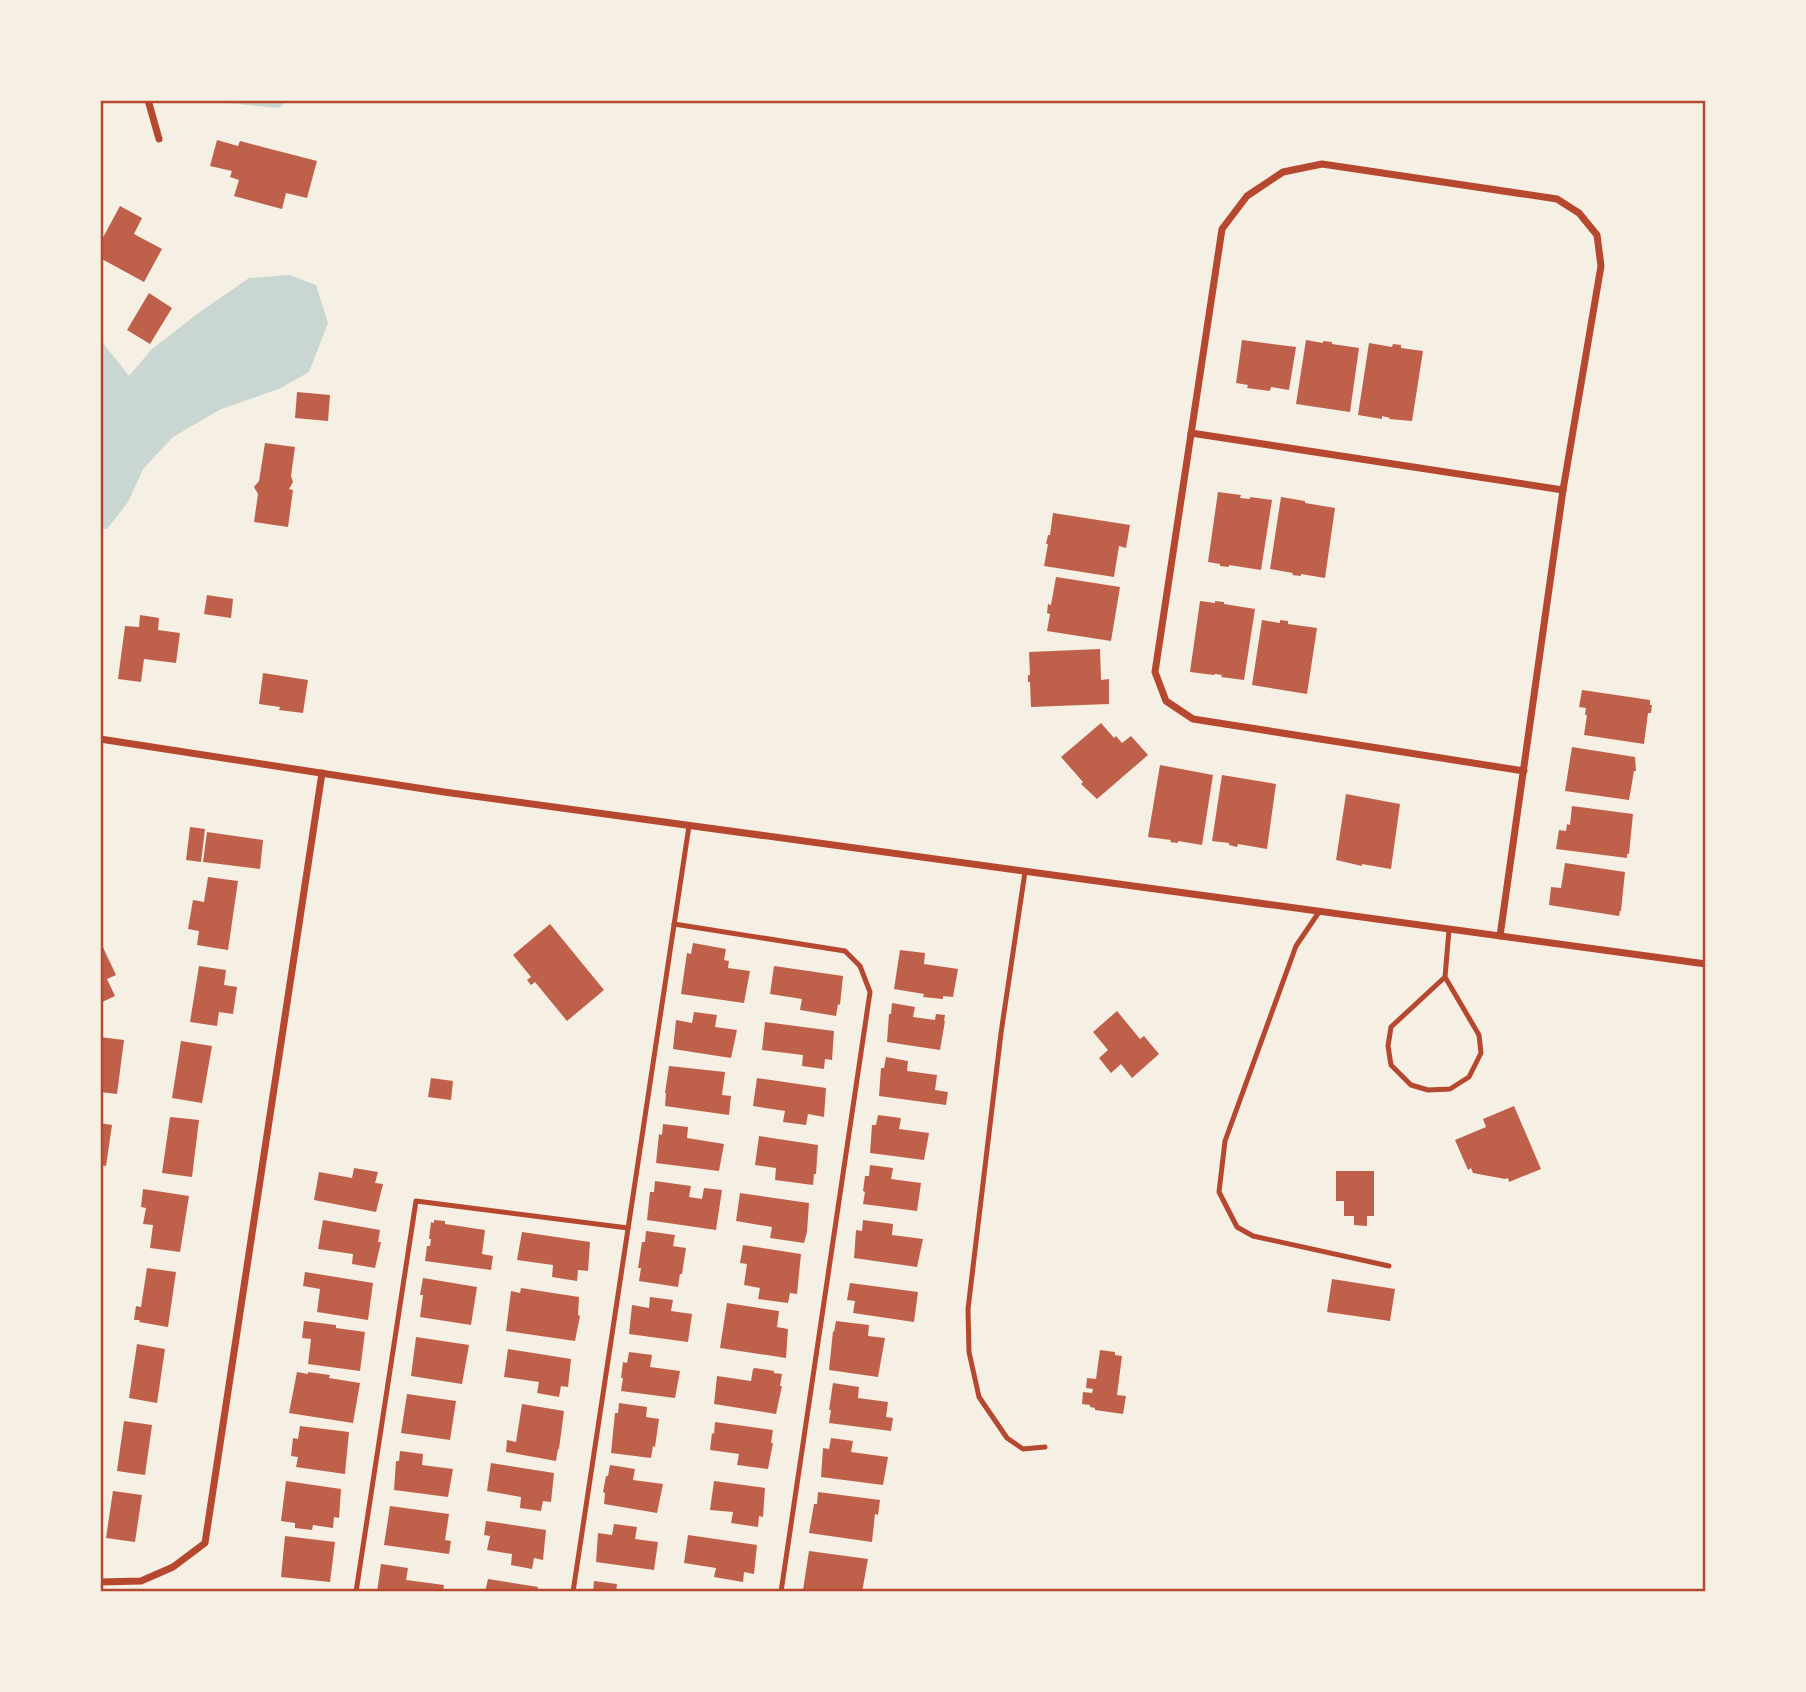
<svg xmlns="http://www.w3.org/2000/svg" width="1806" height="1692" font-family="'Open Sans',sans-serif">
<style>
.water{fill:#c9d6d2}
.building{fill:#bf614a}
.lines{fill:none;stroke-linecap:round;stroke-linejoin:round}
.service{stroke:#b5482f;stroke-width:5}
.minor{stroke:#b5482f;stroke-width:7}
.neatline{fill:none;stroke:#b5482f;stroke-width:2.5}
</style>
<rect width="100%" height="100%" fill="#f6efe4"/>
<!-- water -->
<g class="water">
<polygon points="220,100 288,100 279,108 228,103"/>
<polygon points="289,275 316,285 328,323 309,372 279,389 221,409 173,437 143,469 128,502 107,529 100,529 100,339 129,376 152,349 197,314 249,278"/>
</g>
<!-- building -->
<g class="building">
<polygon points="217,140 238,146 240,141 317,161 307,198 286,193 282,209 234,196 239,180 230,177 232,171 210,166"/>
<polygon points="120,206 142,218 134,234 162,249 144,282 100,258 100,243"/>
<polygon points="149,293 172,308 150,344 127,330"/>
<polygon points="1242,340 1296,347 1289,390 1271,387 1270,391 1247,388 1248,385 1236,383"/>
<polygon points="1306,340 1323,343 1323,341 1332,342 1332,344 1359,348 1350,412 1296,404"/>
<polygon points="1369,343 1392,347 1393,344 1401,345 1401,348 1423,351 1412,421 1389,419 1390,418 1382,416 1382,419 1358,415"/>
<polygon points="297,392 330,395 328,421 295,418"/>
<polygon points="265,443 295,447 291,476 293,482 289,489 293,490 288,527 254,522 258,494 254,487 259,481"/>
<polygon points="1218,492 1241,495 1240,498 1250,499 1250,497 1272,500 1261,570 1229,565 1229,567 1220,566 1220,564 1208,562"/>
<polygon points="1281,497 1305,501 1305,503 1335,508 1325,578 1301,574 1301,576 1292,575 1293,573 1270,569"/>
<polygon points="1053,513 1130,525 1126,548 1119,546 1114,577 1044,566 1048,544 1046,544 1048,535 1050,535"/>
<polygon points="1056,577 1120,587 1111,641 1047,631 1050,614 1047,613 1048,604 1051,605"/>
<polygon points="207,595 233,599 231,618 204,614"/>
<polygon points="1200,601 1215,603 1215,601 1224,602 1224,604 1255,609 1244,680 1221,677 1222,675 1215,674 1214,675 1190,672"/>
<polygon points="140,615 159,618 158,630 180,633 176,663 144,659 141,682 118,679 125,626 139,627"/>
<polygon points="1262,620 1280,623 1280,620 1288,621 1288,624 1317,628 1307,694 1252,685"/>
<polygon points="1100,649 1101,680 1109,679 1109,704 1031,707 1030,682 1028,682 1028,675 1030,675 1029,652"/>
<polygon points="263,673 308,680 303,713 279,710 280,707 259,704"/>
<polygon points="1582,690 1650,700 1650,705 1652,705 1651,713 1648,713 1644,744 1584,735 1587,715 1585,715 1586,708 1579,707"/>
<polygon points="1101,723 1114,738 1116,736 1122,743 1131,736 1148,755 1097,799 1081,784 1083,782 1061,757"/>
<polygon points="1572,747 1635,757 1636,771 1634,771 1629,800 1565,791"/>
<polygon points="1160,765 1213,775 1202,845 1178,841 1178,843 1170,842 1171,840 1148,837"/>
<polygon points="1222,775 1276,784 1267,849 1238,844 1237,847 1229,845 1229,843 1212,841"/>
<polygon points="1346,794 1400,804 1391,869 1362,864 1362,866 1336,860"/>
<polygon points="1572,806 1633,814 1629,854 1627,854 1627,858 1556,849 1559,830 1566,831 1567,824 1570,825"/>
<polygon points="190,827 205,829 201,862 186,860"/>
<polygon points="207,832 263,840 260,869 203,862"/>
<polygon points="1565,863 1625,872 1621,911 1620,911 1619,916 1549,905 1551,887 1561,888"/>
<polygon points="208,877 238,881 228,950 197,945 199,931 188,929 193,900 204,902"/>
<polygon points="550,924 604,990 567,1021 535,982 531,985 527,980 531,977 513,955"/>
<polygon points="100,941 116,975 107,979 115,996 100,1003"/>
<polygon points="693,943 726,949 724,960 729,961 728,968 750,971 744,1003 681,994 687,953 691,954"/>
<polygon points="900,950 925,953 924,964 958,969 953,997 943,996 943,999 923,997 924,994 894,989"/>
<polygon points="199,966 226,970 224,985 237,987 233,1014 219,1012 217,1026 190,1022"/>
<polygon points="774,966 843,976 840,1005 838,1004 836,1016 800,1010 802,999 770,994"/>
<polygon points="892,1003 915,1007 913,1017 935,1020 936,1014 945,1015 944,1021 945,1021 940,1050 887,1042 889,1014 891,1014"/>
<polygon points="1117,1011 1140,1039 1144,1036 1159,1054 1132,1078 1121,1064 1111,1073 1099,1058 1108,1050 1093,1032"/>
<polygon points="694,1012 717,1015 715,1027 737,1030 731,1058 673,1049 676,1020 692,1023"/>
<polygon points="765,1022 834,1031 832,1060 825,1059 824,1069 802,1066 803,1055 762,1050"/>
<polygon points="100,1037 124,1040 117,1094 100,1092"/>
<polygon points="181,1041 212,1046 202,1103 172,1098"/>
<polygon points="886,1057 908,1061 907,1071 937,1075 935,1090 948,1092 946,1105 879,1096 881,1068 884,1068"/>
<polygon points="669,1066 725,1072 722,1095 731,1096 729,1115 665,1106 666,1093 665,1093"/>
<polygon points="431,1078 453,1081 451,1100 428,1097"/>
<polygon points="757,1078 826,1088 824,1117 808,1114 806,1125 783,1122 785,1111 753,1106"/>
<polygon points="1514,1106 1541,1169 1509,1182 1508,1178 1505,1179 1473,1173 1471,1168 1468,1170 1455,1140 1486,1127 1483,1119"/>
<polygon points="878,1115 901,1118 899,1129 929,1133 924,1160 870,1153 872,1125 876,1125"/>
<polygon points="170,1117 199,1120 192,1177 162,1173"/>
<polygon points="100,1123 112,1125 106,1166 100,1165"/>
<polygon points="663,1124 688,1127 687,1138 724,1144 719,1171 656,1163 659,1134 662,1135"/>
<polygon points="759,1136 818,1145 816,1174 814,1174 813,1185 775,1180 776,1168 755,1165"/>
<polygon points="870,1165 893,1168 891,1179 921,1183 917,1211 863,1204 865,1192 863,1191 865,1176 869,1176"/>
<polygon points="354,1168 378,1172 375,1183 383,1184 376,1212 314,1200 319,1172 352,1178"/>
<polygon points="1336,1171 1374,1171 1374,1216 1367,1216 1367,1226 1354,1225 1354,1216 1344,1216 1344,1201 1336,1201"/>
<polygon points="655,1181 691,1186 689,1197 702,1199 704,1188 722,1190 716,1230 647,1220 650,1192 654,1192"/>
<polygon points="143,1189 189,1196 180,1252 150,1248 153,1225 143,1224 146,1208 141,1207"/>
<polygon points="740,1193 809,1203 807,1232 804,1243 770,1238 772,1227 736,1221"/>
<polygon points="323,1220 380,1230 378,1242 381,1242 375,1268 352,1264 353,1254 318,1249"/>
<polygon points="434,1220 445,1221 445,1224 485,1230 482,1254 493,1256 491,1270 425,1261 427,1246 430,1246 431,1239 429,1239 431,1222 434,1223"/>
<polygon points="863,1220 893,1224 892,1235 923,1239 917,1267 854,1258 856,1230 862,1231"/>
<polygon points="646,1231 675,1235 673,1246 686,1248 682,1274 680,1274 678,1287 639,1281 641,1268 638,1268 642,1242 645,1242"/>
<polygon points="522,1232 590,1242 588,1271 578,1270 577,1281 552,1277 553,1265 517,1260"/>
<polygon points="743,1245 801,1254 797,1294 790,1293 788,1303 758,1299 760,1288 744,1285 747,1264 740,1263"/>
<polygon points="147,1268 176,1272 168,1327 139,1322 140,1320 134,1320 136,1306 141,1307"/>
<polygon points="305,1272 373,1283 368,1320 317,1312 320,1289 303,1286"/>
<polygon points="423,1278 477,1287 471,1325 420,1317 423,1295 420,1295"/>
<polygon points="1332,1279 1395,1289 1390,1321 1327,1312"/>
<polygon points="850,1283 918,1292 914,1322 853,1313 855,1301 847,1300"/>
<polygon points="521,1288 579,1297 578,1315 580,1316 575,1341 506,1331 511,1291 520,1293"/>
<polygon points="650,1297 673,1300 671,1311 692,1314 688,1342 629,1334 632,1305 649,1308"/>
<polygon points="727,1303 779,1311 777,1327 788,1329 786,1358 720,1348"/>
<polygon points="304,1321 336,1325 336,1328 365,1332 360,1371 308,1364 311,1339 302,1338"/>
<polygon points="836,1321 869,1325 868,1336 885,1338 878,1377 829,1370 833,1331 834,1332"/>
<polygon points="416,1337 469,1345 462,1384 411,1376"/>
<polygon points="137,1344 165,1349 157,1403 129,1398"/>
<polygon points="508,1349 571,1359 568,1387 561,1386 559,1397 537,1393 539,1382 504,1377"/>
<polygon points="1100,1350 1115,1352 1115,1355 1122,1356 1117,1395 1126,1396 1123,1414 1095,1410 1095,1408 1090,1407 1090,1405 1082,1404 1083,1392 1092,1393 1093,1389 1086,1388 1087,1378 1096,1379"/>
<polygon points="629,1352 652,1355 650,1367 680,1371 675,1398 621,1391 623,1378 621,1378 623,1362 627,1363"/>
<polygon points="755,1368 774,1371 774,1373 782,1374 780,1386 782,1386 776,1414 714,1404 717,1376 751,1381 753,1369"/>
<polygon points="297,1372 308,1374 308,1372 330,1375 329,1378 360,1383 353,1423 289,1413"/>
<polygon points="833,1383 859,1387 858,1398 888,1402 886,1417 893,1418 891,1431 829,1423 831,1410 829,1410"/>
<polygon points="407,1394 456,1401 450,1440 401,1433"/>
<polygon points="619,1403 647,1407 646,1417 659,1419 655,1447 653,1446 651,1458 611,1453 615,1413 618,1413"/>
<polygon points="522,1404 564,1411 559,1449 558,1449 556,1461 506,1452 507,1440 516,1442"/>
<polygon points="124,1421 152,1425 145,1475 117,1471"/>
<polygon points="715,1422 773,1430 771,1443 773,1443 768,1469 737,1465 739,1454 710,1450 712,1433 714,1434"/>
<polygon points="300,1426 349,1432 345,1474 296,1467 298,1457 291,1456 293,1438 298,1439"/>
<polygon points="831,1438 853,1441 851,1452 888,1457 883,1485 821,1477 823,1448 829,1449"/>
<polygon points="400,1451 423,1454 422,1465 453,1469 448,1497 394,1490 396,1461 399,1461"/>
<polygon points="491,1463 554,1473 551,1502 543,1501 541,1511 520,1508 521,1497 487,1491"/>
<polygon points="610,1465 635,1469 633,1480 663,1484 657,1513 604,1504 605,1493 603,1492 606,1476 608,1476"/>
<polygon points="286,1481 341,1489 339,1518 334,1517 333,1528 313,1525 312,1530 295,1528 295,1523 281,1521"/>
<polygon points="714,1481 765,1488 763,1517 759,1516 758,1527 731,1523 733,1512 710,1510"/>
<polygon points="113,1491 142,1495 135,1542 106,1538"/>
<polygon points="818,1492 880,1500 878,1515 875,1514 872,1542 809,1533 814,1504 817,1504"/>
<polygon points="390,1506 449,1514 445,1540 451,1541 449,1554 384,1545"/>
<polygon points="486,1521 546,1530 543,1560 534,1558 532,1569 511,1565 512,1554 487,1550 490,1536 484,1535"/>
<polygon points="614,1524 637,1527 635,1539 658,1542 654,1570 596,1562 598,1533 612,1535"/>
<polygon points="688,1535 757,1545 754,1574 744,1572 743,1582 714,1577 716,1568 684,1563"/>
<polygon points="285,1536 335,1542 330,1582 281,1577"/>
<polygon points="809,1551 868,1559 862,1592 820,1592 803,1590"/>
<polygon points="381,1564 408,1568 406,1580 444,1585 443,1592 377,1592"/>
<polygon points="488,1579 538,1587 537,1592 485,1592"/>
<polygon points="594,1581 617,1584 616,1592 593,1592"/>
</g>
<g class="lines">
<!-- service -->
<g class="service">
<polyline points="1025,872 1001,1033 968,1309 969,1352 979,1397 1007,1438 1023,1449 1045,1447"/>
<polyline points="1319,912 1296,946 1225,1141 1219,1192 1237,1227 1253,1236 1389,1266"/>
<polyline points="674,924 845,951 860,966 870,992 781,1592"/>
<polyline points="1445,977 1391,1027 1388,1046 1391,1065 1411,1085 1428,1090 1450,1089 1469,1077 1481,1053 1479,1035 1445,977 1449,930"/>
<polyline points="356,1592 416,1201 628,1228"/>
<polyline points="573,1592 689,826"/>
</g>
<!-- minor -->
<g class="minor">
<polyline points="148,100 159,139"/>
<polyline points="1191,433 1563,490"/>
<polyline points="100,739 444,792 1706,964"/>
<polyline points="1500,936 1563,490 1601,266 1597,235 1579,213 1557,199 1322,164 1283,172 1247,196 1222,229 1155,672 1166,701 1193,719 1524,771"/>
<polyline points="100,1582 141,1581 173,1567 205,1543 322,773"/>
</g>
</g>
<!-- border -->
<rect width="1806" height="1692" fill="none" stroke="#f6efe4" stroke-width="203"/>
<rect x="102" y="102" width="1602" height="1488" class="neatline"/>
</svg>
